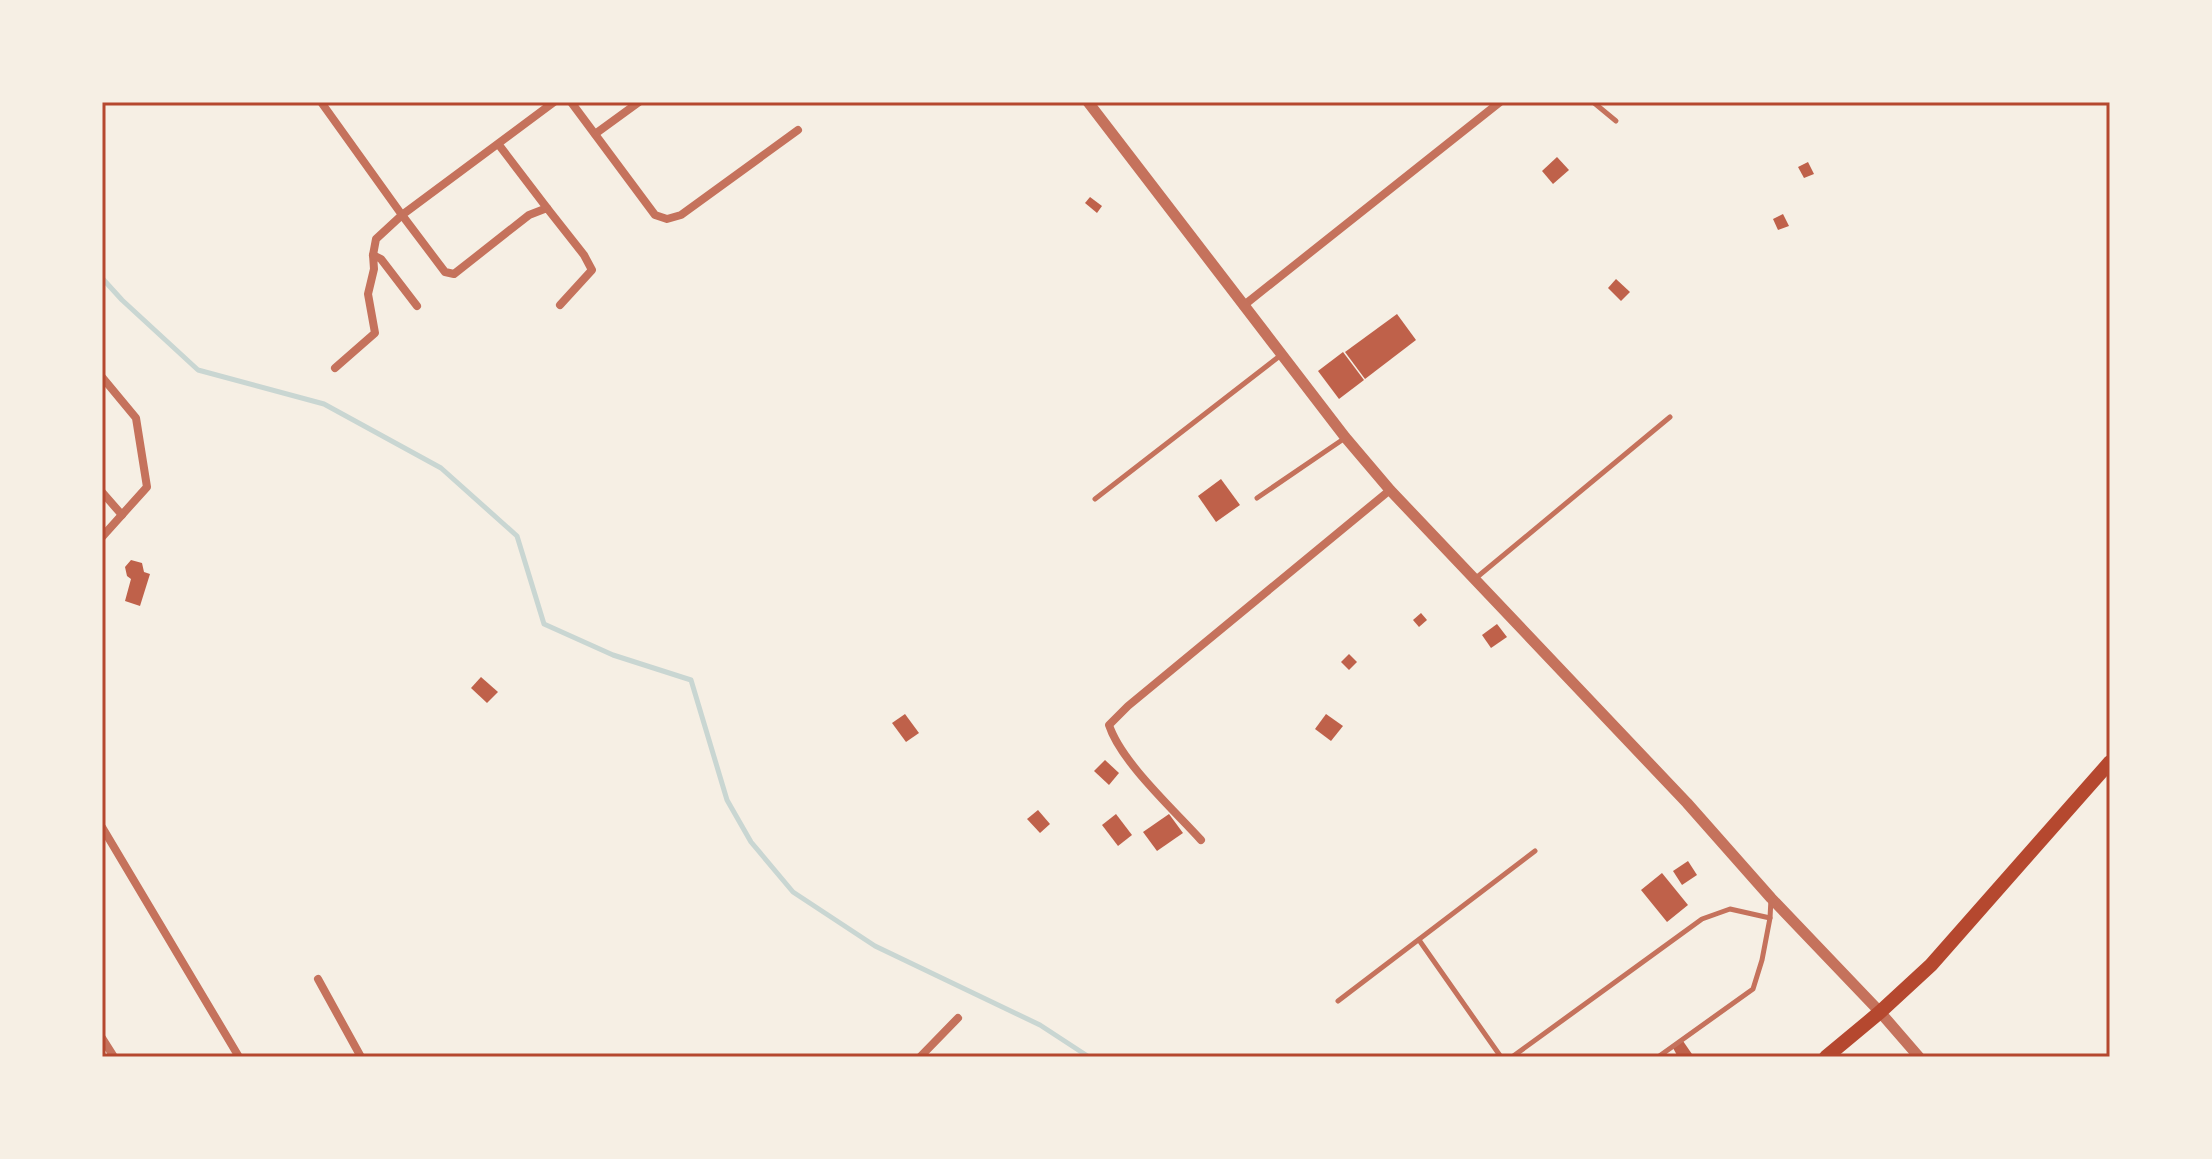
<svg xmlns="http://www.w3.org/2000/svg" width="2212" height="1159" font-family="Overpass,sans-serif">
  <rect width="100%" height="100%" fill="#f6efe4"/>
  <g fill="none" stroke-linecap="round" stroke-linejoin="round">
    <!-- stream -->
    <path stroke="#c9d6d2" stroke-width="5" d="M 102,278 L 122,300 L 198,370 L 324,404 L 441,468 L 517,536 L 544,624 L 613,655 L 691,680 L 727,800 L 751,842 L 793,892 L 875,946 L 1040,1025 L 1089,1057"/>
  </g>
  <!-- building -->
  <g fill="#bf614a">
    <path d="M 1557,157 L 1569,170 L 1553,184 L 1542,171 Z"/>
    <path d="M 1808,162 L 1814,174 L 1804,178 L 1798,167 Z"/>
    <path d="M 1090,197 L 1102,206 L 1097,213 L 1085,203 Z"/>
    <path d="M 1783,214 L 1789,226 L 1778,230 L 1773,219 Z"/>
    <path d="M 1616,279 L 1630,292 L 1621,301 L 1608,288 Z"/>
    <path d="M 1397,314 L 1416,340 L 1365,379 L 1345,352 Z"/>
    <path d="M 1343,352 L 1364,380 L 1339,399 L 1318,371 Z"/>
    <path d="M 1221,479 L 1240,505 L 1216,522 L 1198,496 Z"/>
    <path d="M 131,560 L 142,563 L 144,572 L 150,574 L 140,606 L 125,601 L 131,579 L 127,576 L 125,567 Z"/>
    <path d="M 1421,613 L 1427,620 L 1419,627 L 1413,620 Z"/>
    <path d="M 1497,624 L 1507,637 L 1491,648 L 1482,635 Z"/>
    <path d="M 1349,654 L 1357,662 L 1349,670 L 1341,662 Z"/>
    <path d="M 481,677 L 498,692 L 487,703 L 471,688 Z"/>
    <path d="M 905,714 L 919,733 L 906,742 L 892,723 Z"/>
    <path d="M 1326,714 L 1343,726 L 1331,741 L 1315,729 Z"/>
    <path d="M 1105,760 L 1119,773 L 1109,785 L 1094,771 Z"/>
    <path d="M 1038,810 L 1050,824 L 1040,833 L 1027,819 Z"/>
    <path d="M 1116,814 L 1132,835 L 1118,846 L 1102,825 Z"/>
    <path d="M 1169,814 L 1183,833 L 1157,851 L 1143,832 Z"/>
    <path d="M 1688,861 L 1697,875 L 1682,885 L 1673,871 Z"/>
    <path d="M 1662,873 L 1688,905 L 1667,922 L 1641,890 Z"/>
    <path d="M 1683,1041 L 1694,1057 L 1678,1057 L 1673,1048 Z"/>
  </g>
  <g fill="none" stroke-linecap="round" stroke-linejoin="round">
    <!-- service -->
    <g stroke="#c5725c" stroke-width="5">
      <path d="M 1593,102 L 1616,121"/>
      <path d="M 1257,498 L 1345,438"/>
      <path d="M 1095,499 L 1281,355"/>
      <path d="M 1476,578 L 1670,417"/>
      <path d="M 1419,940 L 1501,1057"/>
      <path d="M 1338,1001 L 1535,851"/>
      <path d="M 1512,1057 L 1702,919 L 1730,909 L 1770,918"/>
      <path d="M 1658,1057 L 1753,989 L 1762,960 L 1770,918 L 1771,899"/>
    </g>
    <!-- minor -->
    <g stroke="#c5725c" stroke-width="8">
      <path d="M 321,102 L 402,215 L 376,239 L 373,255 L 374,269 L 368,294 L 375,333 L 335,368"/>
      <path d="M 554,102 L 402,215 L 445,272 L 454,274 L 529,215 L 547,208 L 584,255 L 592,270 L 560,305"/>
      <path d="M 571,102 L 655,215 L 667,219 L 681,215 L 798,130"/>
      <path d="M 595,134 L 639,102"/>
      <path d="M 499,145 L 547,208"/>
      <path d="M 373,255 L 381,259 L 417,306"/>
      <path d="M 1243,306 L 1500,102"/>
      <path d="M 102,377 L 136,418 L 147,487 L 102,537"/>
      <path d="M 102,492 L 122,515"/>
      <path d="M 102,827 L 239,1057"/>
      <path d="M 1201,840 C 1174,810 1121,762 1109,725 L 1128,706 L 1390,490"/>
      <path d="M 318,979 L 361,1057"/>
      <path d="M 102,1038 L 114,1057"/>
      <path d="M 920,1057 L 958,1018"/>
    </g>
    <!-- tertiary -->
    <path stroke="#c5725c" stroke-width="11" d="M 1088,102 L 1345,437 L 1390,490 L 1687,803 L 1771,898 L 1880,1012 L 1919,1057"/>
    <!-- primary -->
    <path stroke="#b5482f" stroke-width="14" d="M 1826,1057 L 1880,1012 L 1931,965 L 2110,762"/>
  </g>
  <!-- border -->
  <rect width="2212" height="1159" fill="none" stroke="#f6efe4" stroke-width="208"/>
  <rect x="104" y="104" width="2004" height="951" fill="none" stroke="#b5482f" stroke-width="3"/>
</svg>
